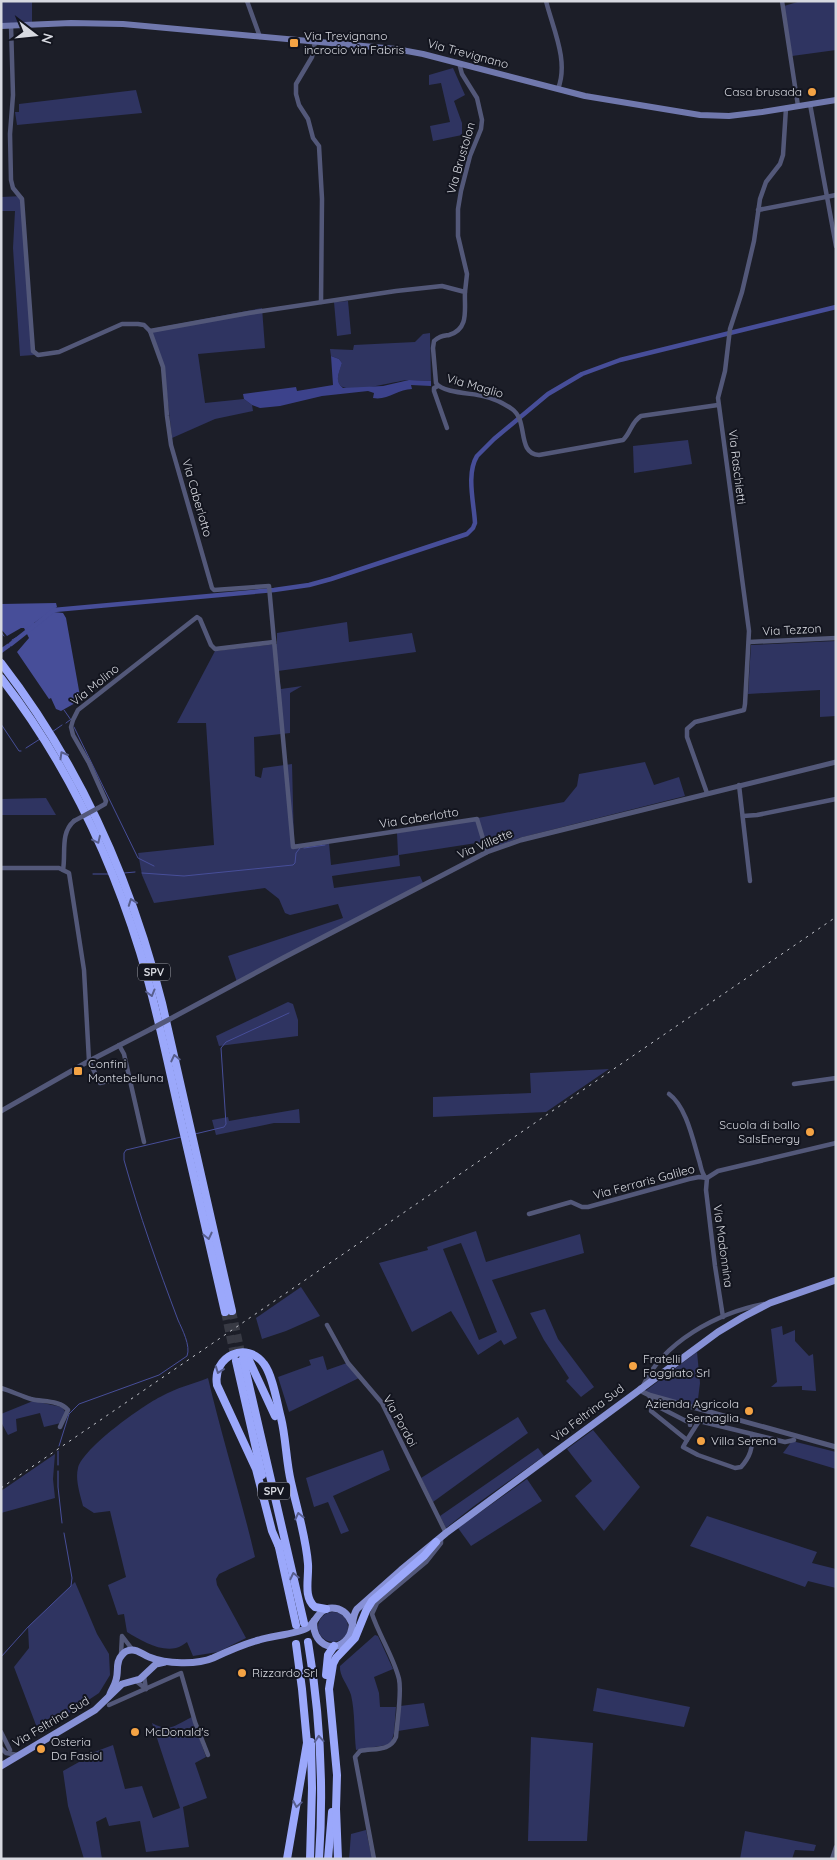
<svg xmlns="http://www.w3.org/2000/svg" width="837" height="1860" font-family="Quicksand,sans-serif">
  <rect width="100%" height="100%" fill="#1c1e28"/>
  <!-- green -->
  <g fill="#2f3461" fill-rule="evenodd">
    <path d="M 1,1 L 32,1 L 32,22 L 1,24 Z"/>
    <path d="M 801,1 L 836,1 L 836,50 L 792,56 L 784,6 Z"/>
    <path d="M 453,68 L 465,95 L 454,101 L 462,123 L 462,135 L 433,141 L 430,126 L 450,122 L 441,83 L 429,85 L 429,75 Z"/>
    <path d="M 136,90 L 142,113 L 17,125 L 15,112 L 19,112 L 19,104 Z"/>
    <path d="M 23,196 L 34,355 L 20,356 L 13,248 L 15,211 L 1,211 L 1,197 Z"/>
    <path d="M 348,301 L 351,334 L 337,336 L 334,302 Z"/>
    <path d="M 262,308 L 265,348 L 198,354 L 205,403 L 244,399 L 252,405 L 253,411 L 215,419 L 172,438 L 164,368 L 151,329 Z"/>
    <path d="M 430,333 L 431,381 C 424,381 416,380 408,380 C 395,381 349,395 340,385 C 335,380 340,369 342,363 L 339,359 L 331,356 L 330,349 L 353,350 L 354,345 L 415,342 L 423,334 Z"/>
    <path d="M 688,440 L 692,464 L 634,473 L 633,446 Z"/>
    <path d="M 347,622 L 349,642 L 412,633 L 416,652 L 278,671 L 281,689 L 302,686 L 290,693 L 290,733 L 254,737 L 255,776 L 261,778 L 263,768 L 292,764 L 294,844 L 329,843 L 331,865 L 398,855 L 397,833 L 564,802 L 577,786 L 579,774 L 645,762 L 654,785 L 679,777 L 685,796 L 519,838 L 485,851 L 483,842 L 399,855 L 400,866 L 332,876 L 334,888 L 420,876 L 423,883 L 237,982 L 228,956 L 343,918 L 338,904 L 290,915 L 285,913 L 279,899 L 265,888 L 154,903 L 142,875 L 138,853 L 214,845 L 206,723 L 177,723 L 215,651 L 277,644 L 277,633 Z"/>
    <path d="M 836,641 L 836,716 L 820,717 L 820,690 L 748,694 L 751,645 Z"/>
    <path d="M 46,798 L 56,815 L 1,815 L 1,799 Z"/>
    <path d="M 288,1002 L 293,1004 L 298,1020 L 298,1036 L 219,1046 L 216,1036 Z"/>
    <path d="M 609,1069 L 546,1112 L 433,1117 L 433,1097 L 531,1093 L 530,1073 Z"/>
    <path d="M 299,1109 L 300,1123 L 274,1123 L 216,1135 L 212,1120 L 228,1117 L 229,1121 Z"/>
    <path d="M 476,1231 L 486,1262 L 580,1234 L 584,1253 L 492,1280 L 517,1338 L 504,1345 L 501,1340 L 478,1355 L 451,1311 L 412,1332 L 379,1263 L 428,1250 L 427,1247 ZM 461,1243 L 497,1332 L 479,1340 L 443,1249 Z"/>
    <path d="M 301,1287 L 320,1316 L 286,1331 L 262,1339 L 256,1318 Z"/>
    <path d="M 545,1309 L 558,1339 L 594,1387 L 581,1397 L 566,1381 L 569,1378 L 544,1340 L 530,1313 Z"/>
    <path d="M 782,1326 L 783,1335 L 795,1330 L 795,1341 L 809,1356 L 813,1354 L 816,1391 L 802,1390 L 802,1386 L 771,1387 L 777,1382 L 771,1329 Z"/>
    <path d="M 697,1352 L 700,1383 L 697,1407 L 644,1392 Z"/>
    <path d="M 323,1356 L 327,1370 L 347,1363 L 359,1378 L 289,1412 L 278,1377 L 311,1365 L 309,1360 Z"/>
    <path d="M 208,1378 C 222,1438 241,1497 255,1557 L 219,1574 L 216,1579 L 217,1585 L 246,1638 L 218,1652 L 193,1656 L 187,1642 C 184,1644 180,1647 176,1648 C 160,1652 140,1640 127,1632 L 124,1614 L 118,1615 L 108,1585 L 126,1577 L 110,1511 L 94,1513 L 83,1506 C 80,1494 75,1480 78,1468 C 83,1448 143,1405 162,1396 C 176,1388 193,1384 208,1378 Z"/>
    <path d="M 33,1401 L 62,1407 L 66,1413 L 61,1423 L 44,1427 L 40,1413 L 16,1419 L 17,1431 L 8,1435 L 1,1422 L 1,1414 Z"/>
    <path d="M 518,1417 L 528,1433 L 433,1502 L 421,1478 Z"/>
    <path d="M 593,1430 L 640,1487 L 604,1531 L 575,1496 L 592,1481 L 567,1449 Z"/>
    <path d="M 792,1441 L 836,1452 L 836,1469 L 783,1453 Z"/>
    <path d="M 538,1448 L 544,1456 L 474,1506 L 446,1528 L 440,1516 Z"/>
    <path d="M 383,1450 L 390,1470 L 333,1496 L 349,1531 L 341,1534 L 328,1502 L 314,1507 L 306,1478 Z"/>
    <path d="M 55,1454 L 53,1479 L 55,1498 L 1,1513 L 1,1491 Z"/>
    <path d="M 527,1479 L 542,1501 L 471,1546 L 458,1528 Z"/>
    <path d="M 707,1516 L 817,1552 L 812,1563 L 836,1569 L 836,1588 L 808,1581 L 805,1587 L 690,1546 Z"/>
    <path d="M 75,1582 L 97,1634 L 109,1654 L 110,1675 L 99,1693 L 39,1733 L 14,1667 L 29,1648 L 28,1627 Z"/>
    <circle cx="333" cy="1627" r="15"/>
    <path d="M 375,1635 L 378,1636 L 393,1669 L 374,1677 L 379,1693 L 380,1707 L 396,1707 L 394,1733 L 391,1743 L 387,1745 L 356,1750 C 354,1732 355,1712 351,1695 C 348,1685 339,1676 340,1666 Z"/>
    <path d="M 597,1688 L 690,1707 L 684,1727 L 593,1711 Z"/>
    <path d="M 424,1703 L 429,1726 L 398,1731 L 400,1706 Z"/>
    <path d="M 192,1717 L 206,1757 L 195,1763 L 207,1798 L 183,1807 L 189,1847 L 146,1852 L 140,1821 L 109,1826 L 106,1817 L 96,1822 L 102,1859 L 84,1859 L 68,1806 L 63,1771 L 79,1762 L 81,1757 L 113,1745 L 125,1789 L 142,1786 L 153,1818 L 180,1808 L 152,1723 C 170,1733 175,1725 192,1717 Z"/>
    <path d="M 531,1737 L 593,1743 L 587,1841 L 528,1841 Z"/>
    <path d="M 366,1830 L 372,1859 L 349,1859 L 351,1834 Z"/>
    <path d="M 745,1831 L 816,1845 L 814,1851 L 795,1850 L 792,1859 L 740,1859 Z"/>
  </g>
  <!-- forest -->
  <path fill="#3c428b" d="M 331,356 L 339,359 L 342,363 C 339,373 334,381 343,388 L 383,386 L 409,380 L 431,381 L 431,386 L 411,385 L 412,389 C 398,389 387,401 373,398 L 374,393 L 368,391 L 322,396 L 280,406 L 260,408 L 252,405 L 244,399 L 243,394 L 296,387 L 297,391 L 333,385 Z"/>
  <!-- water -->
  <path fill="#474e99" d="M 56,603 L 57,607 L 34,623 L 36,626 L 54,612 L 63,613 L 66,618 L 80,696 L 77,702 L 61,711 L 56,709 L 51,698 L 49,699 L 17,652 L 29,638 L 24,628 L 21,628 L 7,636 L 1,629 L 1,604 Z"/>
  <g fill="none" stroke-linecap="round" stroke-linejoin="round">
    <!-- stream -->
    <g stroke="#474e99" stroke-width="1">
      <path d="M 1,632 L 4,636"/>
      <path d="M 12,640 L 23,634"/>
      <path d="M 64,710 L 71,720"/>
      <path d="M 66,723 L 70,720"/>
      <path d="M 1,724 L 19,751 L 21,751"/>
      <path d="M 74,727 L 138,858 L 154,866"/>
      <path d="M 52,732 L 62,725"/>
      <path d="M 26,748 L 40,739"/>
      <path d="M 304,848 L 325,845"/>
      <path d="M 124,873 L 135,872"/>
      <path d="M 142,873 L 184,876 L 293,865 L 295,863 L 296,853 L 300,848"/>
      <path d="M 93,874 L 108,874"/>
      <path d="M 195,1134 L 224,1127 L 226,1124 L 221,1048 L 226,1042 L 289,1013"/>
      <path d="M 59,1446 L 69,1414 L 79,1404 L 159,1375 L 187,1356 C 191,1346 182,1329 178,1320 C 158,1267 139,1214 124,1160 L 124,1153 L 126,1150 L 181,1137"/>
      <path d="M 58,1465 L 58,1451"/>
      <path d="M 58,1471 L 58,1487 L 62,1523"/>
      <path d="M 1,1657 L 28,1627 L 71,1586 L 72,1578 L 64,1533"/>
    </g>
    <!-- canal -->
    <g stroke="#474e99" stroke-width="4.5">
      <path d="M 11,644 L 54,610 L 274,590 L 309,585 L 331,579 L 467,534 L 473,528 L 475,523 C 474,503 466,474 477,456 L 494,439 L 548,394 L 582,374 L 620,360 L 836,307"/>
      <path d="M 1,651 L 8,646"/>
    </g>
    <!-- motorway-tunnel -->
    <g stroke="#383a44" stroke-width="8" stroke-dasharray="8 4" stroke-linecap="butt">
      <path d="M 232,1311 L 242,1357"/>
      <path d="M 225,1312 L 235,1359"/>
    </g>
    <!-- minor -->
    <g stroke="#535879" stroke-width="4.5">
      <path d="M 247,1 L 260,37"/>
      <path d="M 546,1 C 553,29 569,61 558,89"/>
      <path d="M 782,1 L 798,106"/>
      <path d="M 11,25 L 13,95 L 10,134 L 11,180 L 13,188 L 22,199 L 33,351 L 38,355 L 59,352 L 122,324 L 138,324 L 144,325 L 150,331 L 163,367 L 167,416 L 171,445 L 212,588 L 214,590 L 269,586 L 293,847 L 477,819 L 487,852"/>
      <path d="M 315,42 L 312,57 L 296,84 L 296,94 L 299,105 L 308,119 L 313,138 L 319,146 L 322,199 L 321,302"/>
      <path d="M 459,63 L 462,74 L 477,98 L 482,120 L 481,129 L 470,156 L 461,191 L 458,209 L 458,236 L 467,274 L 465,292"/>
      <path d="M 810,104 L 836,246"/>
      <path d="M 758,210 L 836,195"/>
      <path d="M 150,331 L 249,313 L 396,291 L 442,286 L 465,292 C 464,308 470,329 449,335 C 443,336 439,336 434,341 L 433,348 L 436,383 C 443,393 471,393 483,396 C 493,398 503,403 512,409 C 529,421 516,453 539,455 L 623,440 C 631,433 631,422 641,416 L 718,405"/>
      <path d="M 438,386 L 434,388 L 434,391 L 447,428"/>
      <path d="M 749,642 L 836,638"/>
      <path d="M 739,785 L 750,881"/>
      <path d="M 707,793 L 687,737 L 687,729 L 695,722 L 744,710 L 745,704 L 749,631 L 718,398 L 725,371 L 730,329 L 742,292 L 754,241 L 760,199 L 766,182 L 780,164 L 783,155 L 786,108"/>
      <path d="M 98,808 L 105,804 L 106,801 L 89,763 L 73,735 L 71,727 L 73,720 L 78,710 L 197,617 L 200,619 L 211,645 L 215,649 L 274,642"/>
      <path d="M 743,816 L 757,815 L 836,799"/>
      <path d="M 1,868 L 59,868 L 69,873 L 84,970 L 89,1061 L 100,1083 L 129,1076 L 144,1142"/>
      <path d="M 63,870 C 66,853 60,833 74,821"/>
      <path d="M 119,1045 L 124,1054 L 129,1076"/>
      <path d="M 794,1084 L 836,1078"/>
      <path d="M 669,1094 C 686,1106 693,1140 699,1160 C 701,1166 701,1173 706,1178"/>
      <path d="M 707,1178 L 706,1190 L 715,1266 L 723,1317"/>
      <path d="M 529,1214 L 571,1202 L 582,1207 L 588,1207 L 689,1179 L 699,1177 L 707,1178 L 718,1171 L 836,1143"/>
      <path d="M 327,1325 L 348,1363 L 382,1403 L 446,1533"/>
      <path d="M 643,1386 C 663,1342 717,1313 764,1304"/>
      <path d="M 1,1388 C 11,1391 21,1396 31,1399 C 42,1402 60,1400 68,1410 L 60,1427"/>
      <path d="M 649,1395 L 653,1404 L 651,1411 L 687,1440 L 699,1421 L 785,1442 L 794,1440"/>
      <path d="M 653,1404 L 686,1421 L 690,1421 L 690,1425"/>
      <path d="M 687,1440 L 683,1447 L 698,1455 L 735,1468 L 741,1467 C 750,1457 753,1448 752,1434"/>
      <path d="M 121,1654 L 122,1636 L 132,1649"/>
      <path d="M 136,1681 L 146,1689 L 144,1676"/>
      <path d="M 109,1705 L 181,1673 L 195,1722 L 208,1755"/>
      <path d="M 1,1732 L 10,1750"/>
      <path d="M 1,1748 L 6,1753 L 18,1755"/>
      <path d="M 374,1859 L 355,1757 L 360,1751 C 374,1748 390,1752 396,1737 C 397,1722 402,1693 399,1679 C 394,1658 379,1635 372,1614 L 377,1603 L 426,1562 L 441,1543 L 441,1537"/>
      <path d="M 832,1859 L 836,1847"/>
    </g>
    <!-- tertiary -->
    <g stroke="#535879" stroke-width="5">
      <path d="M 170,1019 L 283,958 L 487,852 L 521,840 L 836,762"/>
      <path d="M 1,1111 L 89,1061 L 151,1029"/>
      <path d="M 640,1388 L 643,1392 L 649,1395 L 836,1447"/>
    </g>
    <!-- secondary -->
    <path stroke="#7078ad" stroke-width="6" d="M 1,26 L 71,23 L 123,24 L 396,49 L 423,54 L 585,96 L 700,115 L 729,116 L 762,112 L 836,100"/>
    <!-- primary -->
    <g stroke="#8791d6" stroke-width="7">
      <path d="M 314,1621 C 311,1642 333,1656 347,1639 C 355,1631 350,1619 357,1609 L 401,1570 L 446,1533 L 718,1332 L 743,1317 L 770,1303 L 836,1280"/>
      <path d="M 110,1694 C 112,1689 115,1685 116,1680 C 119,1671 115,1662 122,1655 C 124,1652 128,1650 132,1650 C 139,1650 143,1655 149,1657 C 166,1664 197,1665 213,1658 C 228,1651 243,1644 259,1640 C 271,1636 297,1634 307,1628 C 317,1622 318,1608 332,1608 C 342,1608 348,1614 352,1623"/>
      <path d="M 1,1766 L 95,1710 L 122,1684 L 140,1679 L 156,1664 L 165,1662"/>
    </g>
    <!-- motorway -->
    <g stroke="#9ba8fb" stroke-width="8">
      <path d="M 1,663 C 79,764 131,880 162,1003 L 232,1311"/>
      <path d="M 1,678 C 64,759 110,855 140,952 C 157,1008 168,1065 181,1121 C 196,1185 210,1248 225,1312"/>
      <path d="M 248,1358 L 275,1416"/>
      <path d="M 243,1359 L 304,1623"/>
      <path d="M 236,1361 L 262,1475"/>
      <path d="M 278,1543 L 296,1625"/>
      <path d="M 279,1547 L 272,1531 L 256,1469 L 217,1385 C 212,1356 247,1340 264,1364 C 273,1376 277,1403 281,1418 C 286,1438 286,1461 291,1482 C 297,1509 306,1537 308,1564 C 309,1578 303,1598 315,1607 L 326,1609"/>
      <path d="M 308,1642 C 320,1713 324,1786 319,1859"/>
      <path d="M 326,1675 L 328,1655 L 334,1646"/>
      <path d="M 287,1859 L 307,1743 L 302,1689 L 296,1644"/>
      <path d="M 310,1859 L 312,1788 L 311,1742"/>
      <path d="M 328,1859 L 332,1812"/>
      <path d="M 338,1859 L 336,1809 L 337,1775 L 329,1689 L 333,1664 L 336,1658 L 355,1638 L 366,1611 L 372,1601 L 424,1556 L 436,1542"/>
    </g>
    <!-- rail -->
    <path stroke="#c3c5cc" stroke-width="1" stroke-dasharray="2.5 5" stroke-linecap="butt" d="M 1,1488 L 836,917"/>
    <!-- minor-bridge -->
    <path stroke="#535879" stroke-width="4.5" d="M 74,821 L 98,808"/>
    <!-- tertiary-bridge -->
    <path stroke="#535879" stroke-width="5" d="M 151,1029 L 170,1019"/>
  </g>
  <!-- one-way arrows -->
  <defs><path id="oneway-chevron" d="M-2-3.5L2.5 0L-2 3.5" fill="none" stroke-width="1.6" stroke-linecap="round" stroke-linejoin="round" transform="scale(1.25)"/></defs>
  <g stroke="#575e8d">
    <use href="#oneway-chevron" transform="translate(63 755) rotate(-120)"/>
    <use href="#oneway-chevron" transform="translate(97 840) rotate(65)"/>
    <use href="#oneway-chevron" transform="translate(132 902) rotate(-110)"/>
    <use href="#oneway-chevron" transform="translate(151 993) rotate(75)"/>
    <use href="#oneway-chevron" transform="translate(175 1058) rotate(-103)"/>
    <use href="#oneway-chevron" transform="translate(208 1236) rotate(77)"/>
    <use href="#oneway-chevron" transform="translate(219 1370) rotate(110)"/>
    <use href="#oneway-chevron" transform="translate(299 1516) rotate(-103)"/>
    <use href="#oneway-chevron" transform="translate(294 1576) rotate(-103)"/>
    <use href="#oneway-chevron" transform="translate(319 1739) rotate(-94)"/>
    <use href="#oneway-chevron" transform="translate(297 1804) rotate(100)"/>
  </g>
  <!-- markers -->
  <g fill="#f4a344" stroke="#13151f" stroke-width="2">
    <rect x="289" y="38" width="10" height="10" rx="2.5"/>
    <circle cx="812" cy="92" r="5"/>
    <rect x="73" y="1066" width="10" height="10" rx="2.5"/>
    <circle cx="810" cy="1132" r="5"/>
    <circle cx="633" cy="1366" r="5"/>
    <circle cx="749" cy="1411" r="5"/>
    <circle cx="701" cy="1441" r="5"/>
    <circle cx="242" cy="1673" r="5"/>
    <circle cx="135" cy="1732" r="5"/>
    <circle cx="41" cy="1749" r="5"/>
  </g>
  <g text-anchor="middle" stroke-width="4" stroke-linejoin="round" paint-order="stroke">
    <!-- shield labels -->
    <g fill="#13151f" stroke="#9c9ea6" stroke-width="1">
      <rect x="138" y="963.5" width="32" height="17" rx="4"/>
      <rect x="258" y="1482.5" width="32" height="17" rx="4"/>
    </g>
    <g font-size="11" font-weight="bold" fill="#d7d9e0">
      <text x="154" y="976">SPV</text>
      <text x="274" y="1495">SPV</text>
    </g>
    <!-- poi labels -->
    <g font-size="12" fill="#d7d9e0" stroke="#13151f" text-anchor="start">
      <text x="304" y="40">Via Trevignano<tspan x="304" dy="14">incrocio via Fabris</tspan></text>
      <text x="802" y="96" text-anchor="end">Casa brusada</text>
      <text x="88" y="1068">Confini<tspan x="88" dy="14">Montebelluna</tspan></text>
      <text x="800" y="1129" text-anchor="end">Scuola di ballo<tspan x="800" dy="14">SalsEnergy</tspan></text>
      <text x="643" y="1363">Fratelli<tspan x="643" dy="14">Foggiato Srl</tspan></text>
      <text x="739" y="1408" text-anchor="end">Azienda Agricola<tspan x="739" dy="14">Sernaglia</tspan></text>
      <text x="711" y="1445">Villa Serena</text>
      <text x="252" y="1677">Rizzardo Srl</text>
      <text x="145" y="1736">McDonald's</text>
      <text x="51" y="1746">Osteria<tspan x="51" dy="14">Da Fasiol</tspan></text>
    </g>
    <!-- street labels -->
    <g font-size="12" fill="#d7d9e0" stroke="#13151f">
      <text transform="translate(468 54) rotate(15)" y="4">Via Trevignano</text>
      <text transform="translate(461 158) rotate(-74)" y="4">Via Brustolon</text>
      <text transform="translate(475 386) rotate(16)" y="4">Via Maglio</text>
      <text transform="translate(737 467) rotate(83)" y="4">Via Raschietti</text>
      <text transform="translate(197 498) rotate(74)" y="4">Via Caberlotto</text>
      <text transform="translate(792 630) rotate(-3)" y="4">Via Tezzon</text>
      <text transform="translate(95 685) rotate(-39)" y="4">Via Molino</text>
      <text transform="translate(419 818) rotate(-9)" y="4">Via Caberlotto</text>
      <text transform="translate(485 844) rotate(-23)" y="4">Via Villette</text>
      <text transform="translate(644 1182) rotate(-15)" y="4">Via Ferraris Galileo</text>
      <text transform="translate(723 1246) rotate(82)" y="4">Via Madonnina</text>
      <text transform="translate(588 1413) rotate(-37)" y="4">Via Feltrina Sud</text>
      <text transform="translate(400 1421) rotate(61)" y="4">Via Pordoi</text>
      <text transform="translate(51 1722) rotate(-31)" y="4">Via Feltrina Sud</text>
    </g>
  </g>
  <!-- border -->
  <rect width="837" height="1860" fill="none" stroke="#d7d9e0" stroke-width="5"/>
  <!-- north arrow -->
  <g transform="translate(35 35) rotate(106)" stroke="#13151f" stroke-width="4" paint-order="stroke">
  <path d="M0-4L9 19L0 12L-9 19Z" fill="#d7d9e0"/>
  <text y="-8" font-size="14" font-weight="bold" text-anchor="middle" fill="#d7d9e0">N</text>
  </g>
</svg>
